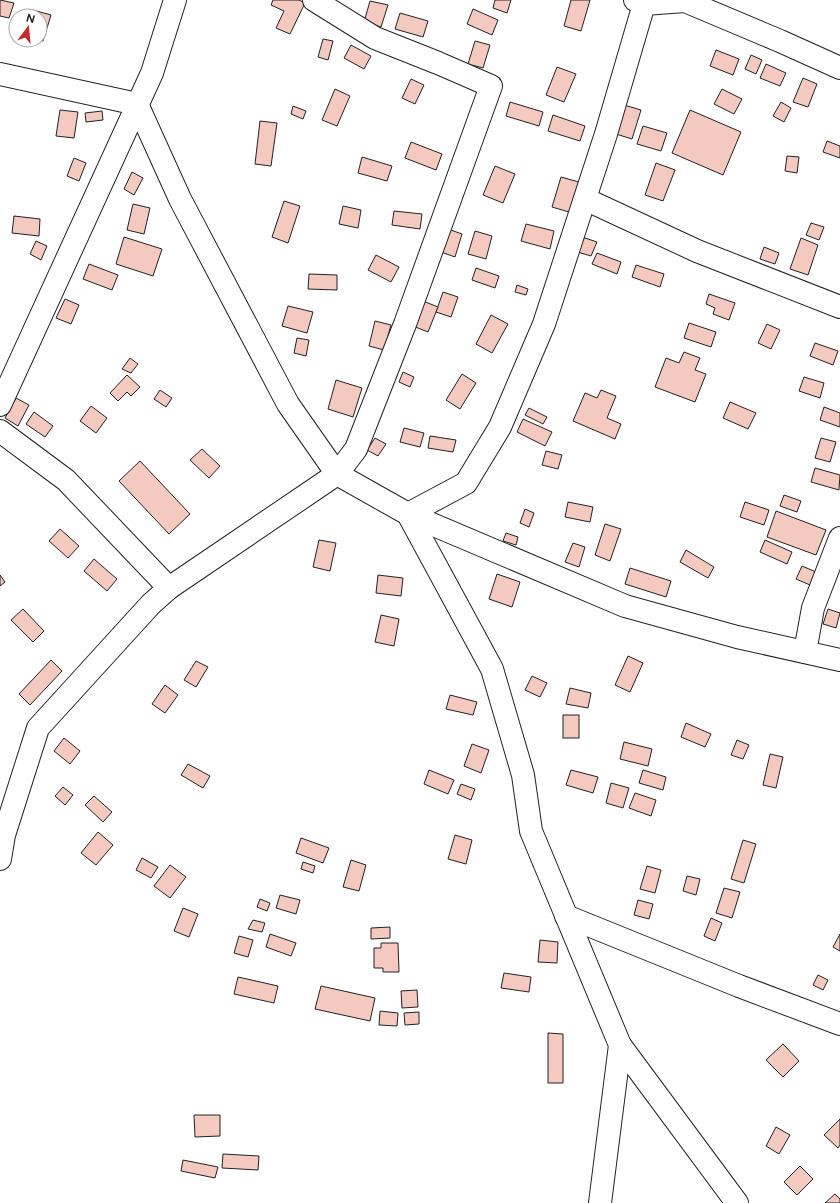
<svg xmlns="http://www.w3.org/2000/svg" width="840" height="1203" font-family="Figtree,sans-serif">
  <rect width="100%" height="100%" fill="#fff"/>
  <!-- building -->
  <g fill="#f3c9c0" stroke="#222">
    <path d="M 0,0 L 14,3 L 9,18 L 0,16 Z"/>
    <path d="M 273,0 L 299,0 L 305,3 L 290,34 L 276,28 L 284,11 L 271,5 Z"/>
    <path d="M 495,0 L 511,0 L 507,13 L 493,8 Z"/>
    <path d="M 571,0 L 590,0 L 581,31 L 564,26 Z"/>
    <path d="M 370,1 L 388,5 L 381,27 L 364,22 Z"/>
    <path d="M 473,9 L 498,20 L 492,35 L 467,24 Z"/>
    <path d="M 33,10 L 51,15 L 43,41 L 40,40 L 40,16 L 31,16 Z"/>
    <path d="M 400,13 L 428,21 L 423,37 L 395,29 Z"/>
    <path d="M 323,39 L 333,41 L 328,60 L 318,57 Z"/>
    <path d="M 475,41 L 490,45 L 483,68 L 468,64 Z"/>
    <path d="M 351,45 L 371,56 L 364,69 L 344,58 Z"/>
    <path d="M 716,50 L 739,59 L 733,75 L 710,66 Z"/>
    <path d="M 751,55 L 762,60 L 756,74 L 745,69 Z"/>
    <path d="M 766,64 L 786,73 L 780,86 L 760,78 Z"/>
    <path d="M 557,67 L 576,74 L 564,102 L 546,95 Z"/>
    <path d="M 803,78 L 817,84 L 808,107 L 793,102 Z"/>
    <path d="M 411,79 L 424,85 L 415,104 L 402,98 Z"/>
    <path d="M 335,89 L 350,96 L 337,126 L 322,120 Z"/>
    <path d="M 722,89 L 742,99 L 734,114 L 714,104 Z"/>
    <path d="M 510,102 L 543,112 L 539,126 L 506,116 Z"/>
    <path d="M 781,102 L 791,108 L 784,122 L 773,116 Z"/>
    <path d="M 624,105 L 641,110 L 632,139 L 616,134 Z"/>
    <path d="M 293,106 L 306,111 L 303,119 L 291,114 Z"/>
    <path d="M 60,110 L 78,112 L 74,138 L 56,136 Z"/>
    <path d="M 690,110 L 741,132 L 723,175 L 672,153 Z"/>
    <path d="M 102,111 L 103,120 L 86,122 L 85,113 Z"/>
    <path d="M 553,115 L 585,126 L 580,141 L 548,131 Z"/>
    <path d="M 260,121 L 277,123 L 271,166 L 255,164 Z"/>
    <path d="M 643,126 L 667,133 L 661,151 L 637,144 Z"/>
    <path d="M 827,141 L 840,146 L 840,158 L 823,152 Z"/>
    <path d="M 411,142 L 442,154 L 436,170 L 405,158 Z"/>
    <path d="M 787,156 L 799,157 L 797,173 L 785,171 Z"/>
    <path d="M 362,157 L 392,166 L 387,181 L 358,173 Z"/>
    <path d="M 74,158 L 86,163 L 79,181 L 67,176 Z"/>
    <path d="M 656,163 L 675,170 L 663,201 L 645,195 Z"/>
    <path d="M 495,166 L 515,174 L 503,203 L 483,195 Z"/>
    <path d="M 132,172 L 143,178 L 134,195 L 124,189 Z"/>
    <path d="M 561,177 L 579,182 L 569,212 L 552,207 Z"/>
    <path d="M 284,201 L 300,206 L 288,243 L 272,237 Z"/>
    <path d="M 133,204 L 150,208 L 144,234 L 127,230 Z"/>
    <path d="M 343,206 L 361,210 L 358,228 L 339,224 Z"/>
    <path d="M 394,211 L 422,214 L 420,229 L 392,225 Z"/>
    <path d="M 14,216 L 40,219 L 39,236 L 12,233 Z"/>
    <path d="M 811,223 L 824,227 L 819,240 L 806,235 Z"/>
    <path d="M 526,224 L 554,231 L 550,249 L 521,241 Z"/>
    <path d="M 448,229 L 462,234 L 455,257 L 441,252 Z"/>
    <path d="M 475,231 L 492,236 L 486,259 L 468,254 Z"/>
    <path d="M 579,236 L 597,242 L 591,256 L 574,251 Z"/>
    <path d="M 124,237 L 162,249 L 153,276 L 116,264 Z"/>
    <path d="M 801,238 L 818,245 L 808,275 L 790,269 Z"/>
    <path d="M 36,241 L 47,246 L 41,260 L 30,254 Z"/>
    <path d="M 764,247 L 779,253 L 775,264 L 760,259 Z"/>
    <path d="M 597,253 L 621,262 L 617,274 L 592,264 Z"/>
    <path d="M 376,255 L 399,267 L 391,282 L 368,270 Z"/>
    <path d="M 89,264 L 118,275 L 112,290 L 83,279 Z"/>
    <path d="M 636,265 L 664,274 L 660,287 L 632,277 Z"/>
    <path d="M 476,268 L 499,276 L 495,288 L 472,280 Z"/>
    <path d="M 309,274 L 337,275 L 337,290 L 308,289 Z"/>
    <path d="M 517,285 L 528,289 L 526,295 L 515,292 Z"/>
    <path d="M 443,292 L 458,297 L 451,317 L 436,312 Z"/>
    <path d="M 709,294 L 735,303 L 729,320 L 713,314 L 715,308 L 706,304 Z"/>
    <path d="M 65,299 L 79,305 L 71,324 L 56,318 Z"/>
    <path d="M 423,301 L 438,307 L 428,332 L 413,326 Z"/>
    <path d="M 288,306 L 313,312 L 307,333 L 282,326 Z"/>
    <path d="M 491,315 L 508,324 L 492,353 L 476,344 Z"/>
    <path d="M 375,321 L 391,325 L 384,350 L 369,346 Z"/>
    <path d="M 689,323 L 716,332 L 711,347 L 684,338 Z"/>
    <path d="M 767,324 L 780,330 L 771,349 L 758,343 Z"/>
    <path d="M 297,338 L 309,340 L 306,356 L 294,353 Z"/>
    <path d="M 815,343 L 838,351 L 833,365 L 810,356 Z"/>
    <path d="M 684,352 L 700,358 L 695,370 L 706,374 L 695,402 L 655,387 L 666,358 L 679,363 Z"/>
    <path d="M 130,358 L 138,364 L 131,373 L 122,369 Z"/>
    <path d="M 403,372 L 414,377 L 410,387 L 399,382 Z"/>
    <path d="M 462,374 L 476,383 L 460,409 L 446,400 Z"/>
    <path d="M 127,375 L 140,387 L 131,396 L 127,392 L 118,401 L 110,393 Z"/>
    <path d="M 804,377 L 824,383 L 820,398 L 799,391 Z"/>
    <path d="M 336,380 L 362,388 L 353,417 L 328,409 Z"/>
    <path d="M 160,390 L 172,398 L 166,407 L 154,399 Z"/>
    <path d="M 601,390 L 616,396 L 607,418 L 621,424 L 615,439 L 573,421 L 585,393 L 597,398 Z"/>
    <path d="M 16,398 L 29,405 L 18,426 L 5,418 Z"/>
    <path d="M 730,402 L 756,413 L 748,429 L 723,418 Z"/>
    <path d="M 91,406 L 107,418 L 96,433 L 80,421 Z"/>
    <path d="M 824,407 L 840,413 L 840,427 L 820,420 Z"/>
    <path d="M 529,408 L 547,417 L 543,424 L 525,415 Z"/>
    <path d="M 34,412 L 53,426 L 45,437 L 26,424 Z"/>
    <path d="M 523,419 L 552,432 L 545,446 L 517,432 Z"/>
    <path d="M 404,428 L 424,433 L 420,447 L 400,442 Z"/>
    <path d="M 430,436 L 456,440 L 453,452 L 428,448 Z"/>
    <path d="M 375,438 L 386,444 L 378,456 L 367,450 Z"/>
    <path d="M 821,438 L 836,442 L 830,462 L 815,458 Z"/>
    <path d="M 202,449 L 220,466 L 209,478 L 190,460 Z"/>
    <path d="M 546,451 L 562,455 L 558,469 L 542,465 Z"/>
    <path d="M 140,461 L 190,514 L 169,534 L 119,481 Z"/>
    <path d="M 815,468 L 840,475 L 839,490 L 811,482 Z"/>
    <path d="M 784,495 L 801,501 L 797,512 L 780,506 Z"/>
    <path d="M 568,502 L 593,507 L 590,522 L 565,517 Z"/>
    <path d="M 745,502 L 769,510 L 764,525 L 740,517 Z"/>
    <path d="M 525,509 L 534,513 L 529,527 L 520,523 Z"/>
    <path d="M 776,511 L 826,530 L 816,555 L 767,537 Z"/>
    <path d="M 605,524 L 621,529 L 610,561 L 595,555 Z"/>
    <path d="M 60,529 L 79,546 L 68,558 L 49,541 Z"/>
    <path d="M 506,533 L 518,537 L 516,545 L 503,541 Z"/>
    <path d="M 319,540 L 336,543 L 330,571 L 313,567 Z"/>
    <path d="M 765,540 L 792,552 L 787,564 L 760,552 Z"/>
    <path d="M 573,543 L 585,547 L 579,567 L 565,562 Z"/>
    <path d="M 686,550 L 714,567 L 708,578 L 680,562 Z"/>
    <path d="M 94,559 L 117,579 L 107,591 L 84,571 Z"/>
    <path d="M 802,566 L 816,572 L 810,585 L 796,579 Z"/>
    <path d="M 630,568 L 671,581 L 666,597 L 625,584 Z"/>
    <path d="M 497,574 L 520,582 L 512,607 L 489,599 Z"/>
    <path d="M 0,575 L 5,582 L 0,586 Z"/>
    <path d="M 378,575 L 403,578 L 401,596 L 376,593 Z"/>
    <path d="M 23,609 L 44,631 L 33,642 L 11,620 Z"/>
    <path d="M 828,609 L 840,613 L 836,628 L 823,624 Z"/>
    <path d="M 381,615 L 399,619 L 394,646 L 375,642 Z"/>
    <path d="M 628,656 L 643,663 L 630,692 L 615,685 Z"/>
    <path d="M 51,660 L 62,671 L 30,705 L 19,694 Z"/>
    <path d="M 196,661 L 208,667 L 196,687 L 184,680 Z"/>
    <path d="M 532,676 L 547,683 L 540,697 L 525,690 Z"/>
    <path d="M 165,685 L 178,695 L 165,713 L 152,704 Z"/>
    <path d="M 570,688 L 591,693 L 588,708 L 566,704 Z"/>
    <path d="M 450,695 L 477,702 L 473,715 L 446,709 Z"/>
    <rect x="563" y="715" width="16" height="23"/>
    <path d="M 686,723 L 711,734 L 705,747 L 681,737 Z"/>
    <path d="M 64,738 L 80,751 L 70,764 L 54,751 Z"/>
    <path d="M 737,740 L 749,745 L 743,759 L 731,755 Z"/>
    <path d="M 624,742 L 652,749 L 648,766 L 620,759 Z"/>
    <path d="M 472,744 L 489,750 L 481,773 L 464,766 Z"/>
    <path d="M 770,754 L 783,757 L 776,788 L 763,785 Z"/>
    <path d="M 188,764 L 210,776 L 203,788 L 181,775 Z"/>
    <path d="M 429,770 L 454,780 L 448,794 L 424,784 Z"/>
    <path d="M 571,770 L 598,777 L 593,793 L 566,785 Z"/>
    <path d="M 643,770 L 666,777 L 663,790 L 639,783 Z"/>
    <path d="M 611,783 L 629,788 L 623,808 L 606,803 Z"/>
    <path d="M 461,784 L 475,789 L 471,800 L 457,794 Z"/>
    <path d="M 63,787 L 73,795 L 65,805 L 55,796 Z"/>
    <path d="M 635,793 L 656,800 L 651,816 L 629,808 Z"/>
    <path d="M 94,796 L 112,812 L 103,822 L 85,805 Z"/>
    <path d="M 98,832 L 113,845 L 96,865 L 81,853 Z"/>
    <path d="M 455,835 L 472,840 L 466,864 L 448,859 Z"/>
    <path d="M 301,838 L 329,848 L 323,863 L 296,853 Z"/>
    <path d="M 743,840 L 756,844 L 744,883 L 731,879 Z"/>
    <path d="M 142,858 L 158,867 L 151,878 L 136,870 Z"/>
    <path d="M 351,860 L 366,865 L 359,891 L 343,887 Z"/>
    <path d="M 303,862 L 315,866 L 313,873 L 301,869 Z"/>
    <path d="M 170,865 L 186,877 L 170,898 L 154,886 Z"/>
    <path d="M 647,866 L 661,870 L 655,893 L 640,889 Z"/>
    <path d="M 687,876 L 700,879 L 696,895 L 683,891 Z"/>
    <path d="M 724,888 L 740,892 L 732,918 L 716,913 Z"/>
    <path d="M 280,895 L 300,900 L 296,914 L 276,908 Z"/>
    <path d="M 260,899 L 270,903 L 267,911 L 257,907 Z"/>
    <path d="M 638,900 L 653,904 L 649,919 L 634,915 Z"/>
    <path d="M 183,908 L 198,914 L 189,937 L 174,931 Z"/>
    <path d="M 711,918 L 722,923 L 715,941 L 704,936 Z"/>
    <path d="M 253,920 L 265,923 L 262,932 L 248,929 Z"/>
    <path d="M 390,927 L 390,938 L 371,939 L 371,928 Z"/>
    <path d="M 270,934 L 296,943 L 291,956 L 266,947 Z"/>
    <path d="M 840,934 L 840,951 L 833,947 Z"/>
    <path d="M 239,936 L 253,940 L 248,957 L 234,953 Z"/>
    <path d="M 540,940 L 558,942 L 557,963 L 538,962 Z"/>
    <path d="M 381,943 L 398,943 L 399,972 L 383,972 L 383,968 L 374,968 L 374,948 L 381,948 Z"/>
    <path d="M 504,973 L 531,977 L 529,992 L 501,988 Z"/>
    <path d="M 818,975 L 828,980 L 823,990 L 813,985 Z"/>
    <path d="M 238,977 L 278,986 L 274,1003 L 234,994 Z"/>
    <path d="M 321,986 L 375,998 L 370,1021 L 315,1009 Z"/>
    <path d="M 417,990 L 418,1007 L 402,1008 L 401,991 Z"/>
    <path d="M 380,1011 L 398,1013 L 397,1026 L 379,1025 Z"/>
    <path d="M 419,1012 L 419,1024 L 405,1025 L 404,1013 Z"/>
    <path d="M 548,1033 L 563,1034 L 563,1083 L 548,1083 Z"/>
    <path d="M 783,1044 L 799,1061 L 783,1077 L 766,1060 Z"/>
    <path d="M 194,1115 L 220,1115 L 220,1136 L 195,1137 Z"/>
    <path d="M 840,1119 L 840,1145 L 838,1148 L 824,1135 Z"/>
    <path d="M 776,1127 L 790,1135 L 779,1154 L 766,1146 Z"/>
    <path d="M 223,1154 L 259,1156 L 258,1170 L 222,1168 Z"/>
    <path d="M 183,1160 L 218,1167 L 215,1178 L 181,1171 Z"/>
    <path d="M 800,1166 L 813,1179 L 797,1195 L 784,1182 Z"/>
    <path d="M 835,1194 L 840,1199 L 840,1203 L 825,1203 Z"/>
  </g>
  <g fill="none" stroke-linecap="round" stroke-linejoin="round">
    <!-- street casing -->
    <g stroke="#222" stroke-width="24">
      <g id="street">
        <path d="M 635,0 L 644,4 L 685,1 L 780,41 L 840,68"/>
        <path d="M 0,74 L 137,104 L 180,199 L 288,404 L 337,474 L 408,514 L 492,669 L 523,775 L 531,831 L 620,1045 L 600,1203"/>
        <path d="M 585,199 L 697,251 L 840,307"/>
        <path d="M 0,405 L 152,73 L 175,0"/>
        <path d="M 0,431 L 66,480 L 169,588"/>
        <path d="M 408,514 L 466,483 L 500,427 L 544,324 L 606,134 L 644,4"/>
        <path d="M 408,514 L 625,606 L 737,637 L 840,660"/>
        <path d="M 805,652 L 813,608 L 840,538"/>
        <path d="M 0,859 L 4,835 L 38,728 L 151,604 L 169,588 L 337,474 L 356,449 L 405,324 L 491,86 L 438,63 L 375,38 L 314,0"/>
        <path d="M 566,916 L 739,986 L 840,1024"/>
        <path d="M 620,1045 L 737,1203"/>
      </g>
    </g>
    <!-- street -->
    <use href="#street" stroke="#fff" stroke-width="22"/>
  </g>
  <!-- north arrow -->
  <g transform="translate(28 28) rotate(16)"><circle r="19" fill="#ffffff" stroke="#a7a7a7"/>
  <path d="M0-3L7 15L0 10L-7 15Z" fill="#c62828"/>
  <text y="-6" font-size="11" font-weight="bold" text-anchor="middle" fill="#222222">N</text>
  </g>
</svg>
